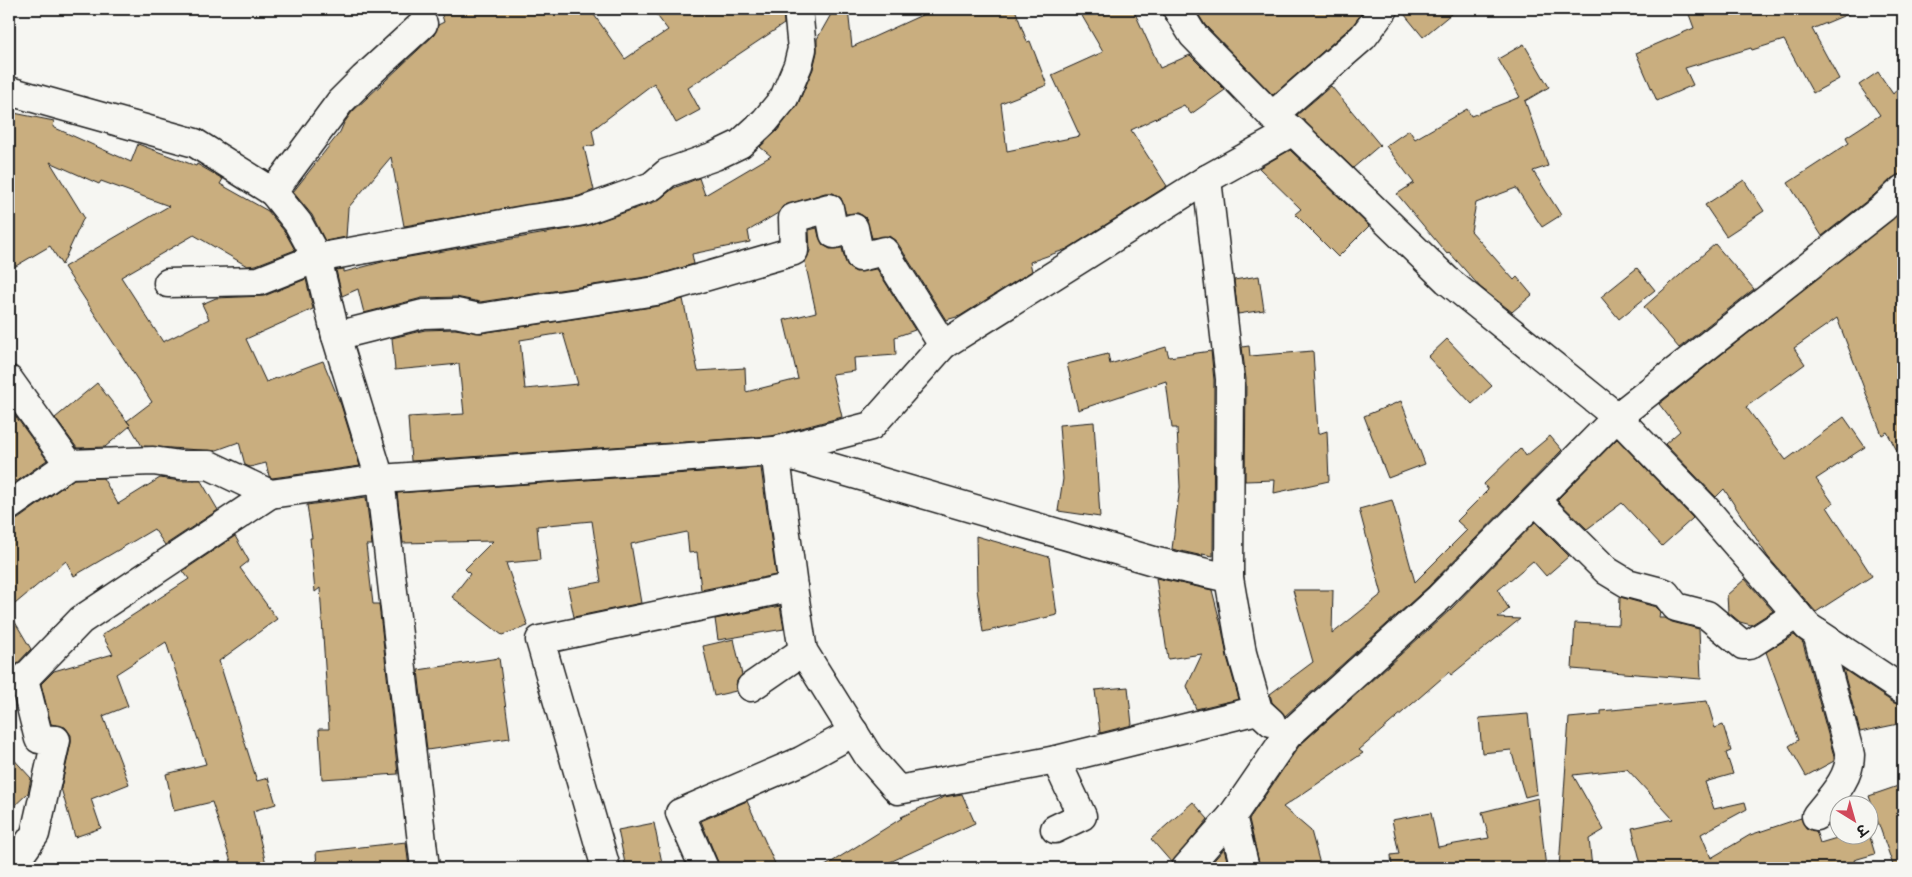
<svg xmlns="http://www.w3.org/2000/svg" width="1912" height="877" font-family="Caveat,'Playpen Sans Deva',sans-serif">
  <rect width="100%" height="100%" fill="#f6f6f2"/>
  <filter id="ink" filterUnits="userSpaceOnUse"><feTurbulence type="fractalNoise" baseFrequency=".02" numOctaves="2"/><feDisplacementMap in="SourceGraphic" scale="10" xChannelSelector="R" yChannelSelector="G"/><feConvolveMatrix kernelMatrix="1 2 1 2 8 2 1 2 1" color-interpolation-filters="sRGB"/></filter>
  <g filter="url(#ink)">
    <!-- building -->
    <g fill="#c9ae7f" stroke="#1c1c1c" fill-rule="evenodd">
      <path d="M 440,9 L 590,9 L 625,59 L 668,30 L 652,9 L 783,9 L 784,24 L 688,88 L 700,110 L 676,123 L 654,83 L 592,130 L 595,145 L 584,147 L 594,190 L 579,196 L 404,226 L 391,157 L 348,208 L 346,237 L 325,241 L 312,215 L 293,192 L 340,132 L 344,123 L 352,112 L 434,35 L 438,25 L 444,22 Z"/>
      <path d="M 834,9 L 848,9 L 852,47 L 935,9 L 1015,9 L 1027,42 L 1030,41 L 1047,85 L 1001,103 L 1007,151 L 1080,136 L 1052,75 L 1103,52 L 1078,9 L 1133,9 L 1160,68 L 1190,55 L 1225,90 L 1191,114 L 1184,105 L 1131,130 L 1167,186 L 1067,249 L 1030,262 L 1032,271 L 960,316 L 946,320 L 897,242 L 889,236 L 872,238 L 866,218 L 858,213 L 846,214 L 841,198 L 833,193 L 825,193 L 783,206 L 778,213 L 748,231 L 750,242 L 692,254 L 694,264 L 653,276 L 480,302 L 456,297 L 422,298 L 364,313 L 358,289 L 342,296 L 336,270 L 344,269 L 344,272 L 386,261 L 586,226 L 657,201 L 674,188 L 699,178 L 705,195 L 771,156 L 760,147 L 777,131 L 798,104 L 813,69 L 817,52 L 817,39 Z"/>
      <path d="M 1195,9 L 1365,9 L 1352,26 L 1273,95 L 1205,25 Z"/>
      <path d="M 1400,9 L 1457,9 L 1423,37 Z"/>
      <path d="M 1687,9 L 1860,9 L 1812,29 L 1839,79 L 1813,93 L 1784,40 L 1752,50 L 1751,48 L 1685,68 L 1693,85 L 1657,101 L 1636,53 L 1694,28 Z"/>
      <path d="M 1524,44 L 1549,87 L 1525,101 L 1548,166 L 1533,171 L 1561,215 L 1542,227 L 1516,188 L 1476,203 L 1471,231 L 1514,280 L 1517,277 L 1532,295 L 1512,312 L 1480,287 L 1449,252 L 1447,254 L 1397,194 L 1414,183 L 1386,146 L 1409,130 L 1415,139 L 1467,109 L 1471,116 L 1520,97 L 1498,59 Z"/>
      <path d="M 1878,72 L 1893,94 L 1903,82 L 1903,174 L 1892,178 L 1873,196 L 1822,236 L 1788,183 L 1849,143 L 1846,137 L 1880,115 L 1859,85 Z"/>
      <path d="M 1331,86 L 1380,145 L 1353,168 L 1297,115 Z"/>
      <path d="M 9,112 L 54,121 L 53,127 L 131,162 L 138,144 L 196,166 L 197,164 L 223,179 L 220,184 L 268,211 L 285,232 L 295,250 L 256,265 L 247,266 L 194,235 L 121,277 L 163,342 L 209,319 L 202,304 L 216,298 L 264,296 L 306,279 L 313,309 L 246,339 L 266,382 L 323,361 L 341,405 L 360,466 L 272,478 L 269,476 L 266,463 L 250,467 L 245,465 L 239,442 L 214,451 L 142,446 L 130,426 L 105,447 L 77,448 L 55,418 L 97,383 L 130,425 L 127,421 L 152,402 L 64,267 L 169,206 L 101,181 L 99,184 L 50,162 L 84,217 L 62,265 L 50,246 L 9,270 Z"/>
      <path d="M 1290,150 L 1369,226 L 1338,257 L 1295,214 L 1301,209 L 1259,168 Z"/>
      <path d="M 1744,180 L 1764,211 L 1726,236 L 1705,205 Z"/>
      <path d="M 1903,210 L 1903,462 L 1887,432 L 1882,435 L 1837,318 L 1794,348 L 1805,364 L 1746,407 L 1786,460 L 1844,417 L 1865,447 L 1816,479 L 1833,503 L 1827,507 L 1872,576 L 1816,612 L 1768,557 L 1724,489 L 1716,497 L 1665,444 L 1680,431 L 1659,404 Z"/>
      <path d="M 817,228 L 819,237 L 823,245 L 830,249 L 842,248 L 845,260 L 849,268 L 856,272 L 877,269 L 915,330 L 895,337 L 896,355 L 854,358 L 855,371 L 832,374 L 842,417 L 772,436 L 411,461 L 408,417 L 464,414 L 459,364 L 395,370 L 392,338 L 425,330 L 455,329 L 481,333 L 658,306 L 683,299 L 698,371 L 745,368 L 746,392 L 798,379 L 784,320 L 816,312 L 805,262 L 810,251 L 809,230 ZM 563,333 L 578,384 L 525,389 L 520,340 Z"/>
      <path d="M 1715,244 L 1754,289 L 1679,348 L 1644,307 Z"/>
      <path d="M 1637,268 L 1655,290 L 1619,319 L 1601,297 Z"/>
      <path d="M 1259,276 L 1264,310 L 1238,314 L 1234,280 Z"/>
      <path d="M 1447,339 L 1492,386 L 1472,404 L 1428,357 Z"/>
      <path d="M 1249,346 L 1250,356 L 1313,351 L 1318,434 L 1327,431 L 1329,481 L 1274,493 L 1275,480 L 1245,481 L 1246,379 L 1242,347 Z"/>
      <path d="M 1166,347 L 1169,357 L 1211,351 L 1214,380 L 1213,556 L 1202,554 L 1203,556 L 1172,549 L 1180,487 L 1177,428 L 1172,428 L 1166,381 L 1078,410 L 1067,364 L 1108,354 L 1110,364 Z"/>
      <path d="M 1401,401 L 1425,464 L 1388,478 L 1364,416 Z"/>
      <path d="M 9,407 L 47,460 L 9,487 Z"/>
      <path d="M 1094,422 L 1100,517 L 1058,511 L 1063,479 L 1059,425 Z"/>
      <path d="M 1550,436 L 1562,450 L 1428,587 L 1285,716 L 1272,702 L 1270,694 L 1313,662 L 1293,590 L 1333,590 L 1332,634 L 1382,594 L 1359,509 L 1392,500 L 1415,582 L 1467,530 L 1457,521 L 1488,490 L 1484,484 L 1521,448 L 1526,456 Z"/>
      <path d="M 1617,439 L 1693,518 L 1662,546 L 1622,503 L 1587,529 L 1557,500 Z"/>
      <path d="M 761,468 L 776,575 L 701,590 L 697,552 L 689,553 L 687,532 L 631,544 L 641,603 L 574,617 L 568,588 L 601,582 L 592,521 L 537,526 L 540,560 L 506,563 L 528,626 L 502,635 L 452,597 L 470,574 L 465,569 L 493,541 L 403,543 L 397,493 Z"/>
      <path d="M 103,478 L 118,504 L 160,478 L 180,481 L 201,481 L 218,510 L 165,545 L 154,529 L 74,576 L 66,561 L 9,609 L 9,521 L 18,519 L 74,479 Z"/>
      <path d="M 366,497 L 372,545 L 366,545 L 373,604 L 379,604 L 398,774 L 322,779 L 319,729 L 329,729 L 320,588 L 315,592 L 310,538 L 312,538 L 307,505 Z"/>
      <path d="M 1535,522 L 1569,556 L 1546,576 L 1533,561 L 1498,590 L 1509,609 L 1498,618 L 1520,619 L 1451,675 L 1449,672 L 1359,750 L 1363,753 L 1283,807 L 1311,831 L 1321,868 L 1260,868 L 1249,819 L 1299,746 L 1450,610 Z"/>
      <path d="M 235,536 L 249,561 L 240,568 L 277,619 L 219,661 L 257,781 L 268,778 L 276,804 L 253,811 L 267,868 L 233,868 L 212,802 L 174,811 L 166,774 L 206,764 L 166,642 L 116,674 L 128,706 L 103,716 L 129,784 L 91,799 L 101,828 L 75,837 L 61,788 L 71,743 L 71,735 L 65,727 L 51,724 L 41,684 L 54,671 L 113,654 L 102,635 L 189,579 L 183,571 Z"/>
      <path d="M 976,536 L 1049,557 L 1057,615 L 983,632 L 977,589 Z"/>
      <path d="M 1156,578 L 1212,590 L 1222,629 L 1227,657 L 1239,699 L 1196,709 L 1187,686 L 1202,654 L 1168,659 Z"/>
      <path d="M 1745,579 L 1773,611 L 1751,625 L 1740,622 L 1728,612 L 1727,595 Z"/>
      <path d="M 1620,597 L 1656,607 L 1660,611 L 1659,618 L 1665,618 L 1672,622 L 1699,629 L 1701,679 L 1572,669 L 1575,623 L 1619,625 Z"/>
      <path d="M 780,606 L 784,629 L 718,640 L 715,619 Z"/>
      <path d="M 9,612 L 31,649 L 13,668 L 9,675 L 10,688 L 9,690 Z"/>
      <path d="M 1794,635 L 1803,643 L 1834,756 L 1834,761 L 1806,776 L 1789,746 L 1798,740 L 1766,652 Z"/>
      <path d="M 734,639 L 742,675 L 737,681 L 736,691 L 714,696 L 703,646 Z"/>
      <path d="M 499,658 L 510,738 L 427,750 L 418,670 Z"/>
      <path d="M 1843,669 L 1894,703 L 1903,705 L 1903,723 L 1860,732 Z"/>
      <path d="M 1128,687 L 1132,725 L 1100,733 L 1095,690 Z"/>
      <path d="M 1707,701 L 1715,728 L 1723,725 L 1731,751 L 1726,753 L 1733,774 L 1705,782 L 1714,809 L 1745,802 L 1747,809 L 1701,834 L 1711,858 L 1750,835 L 1801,818 L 1806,828 L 1816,831 L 1820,843 L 1850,834 L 1869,834 L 1875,854 L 1854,860 L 1857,868 L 1642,868 L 1632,828 L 1673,819 L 1627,769 L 1573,775 L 1604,830 L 1589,839 L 1592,868 L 1559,868 L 1569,718 L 1601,715 L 1601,711 Z"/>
      <path d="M 1528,714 L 1537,794 L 1525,797 L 1511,750 L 1482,753 L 1479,718 Z"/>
      <path d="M 9,754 L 31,778 L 28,793 L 9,811 Z"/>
      <path d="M 1898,786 L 1903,802 L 1903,868 L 1894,868 L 1869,796 Z"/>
      <path d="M 962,794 L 975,823 L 877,868 L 822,868 L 902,818 L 901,817 L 944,797 Z"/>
      <path d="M 1538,798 L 1546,868 L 1392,868 L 1391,855 L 1399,854 L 1392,820 L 1431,813 L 1438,847 L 1489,838 L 1482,812 Z"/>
      <path d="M 747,801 L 777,868 L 719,868 L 718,862 L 701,821 Z"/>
      <path d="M 1193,802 L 1208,819 L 1172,863 L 1151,839 Z"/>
      <path d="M 654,823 L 663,868 L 626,868 L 618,830 Z"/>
      <path d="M 406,842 L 409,868 L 317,868 L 316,852 Z"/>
      <path d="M 1224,849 L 1229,868 L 1207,868 Z"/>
    </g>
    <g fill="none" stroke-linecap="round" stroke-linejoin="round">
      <!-- minor casing -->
      <g stroke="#1c1c1c" stroke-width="31">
        <g id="minor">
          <path d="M 1177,9 L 1193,35 L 1272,116 L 1293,131 L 1447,280 L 1617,417 L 1704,507 L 1808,627 L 1903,690"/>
          <path d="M 9,91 L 195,143 L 273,192 L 298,223 L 317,258 L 336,336 L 380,479 L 425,868"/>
          <path d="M 1272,116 L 1363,37 L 1384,9"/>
          <path d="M 1207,179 L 1230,379 L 1229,578 L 1242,653 L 1258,710 L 1271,722"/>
          <path d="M 273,192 L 340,102 L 364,78 L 423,24"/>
          <path d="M 168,283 L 259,281 L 317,258 L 530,219 L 567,214 L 583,211 L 652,186 L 667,173 L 715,156 L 740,144 L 765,121 L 784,98 L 798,65 L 802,49 L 798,9"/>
          <path d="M 336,336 L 423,314 L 456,313 L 479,318 L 656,291 L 794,251 L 793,218 L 829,208 L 834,234 L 854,228 L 860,257 L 884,251 L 943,345"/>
          <path d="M 9,380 L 69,464"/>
          <path d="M 1536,501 L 1607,571 L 1627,583 L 1665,593 L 1676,607 L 1707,615 L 1743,645 L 1749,645 L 1797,614"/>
          <path d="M 9,506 L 69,464 L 153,461 L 180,465 L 209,465 L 270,494 L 380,479 L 775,451 L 1157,562 L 1229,578"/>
          <path d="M 751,687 L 803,651"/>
          <path d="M 1258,710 L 1056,760 L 898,790 L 869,757 L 803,651 L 793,587 L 775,451 L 871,426 L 943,345 L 1207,179 L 1293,131"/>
          <path d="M 1232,816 L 1245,868"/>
          <path d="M 1816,816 C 1830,798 1850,779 1850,755 L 1817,633"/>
          <path d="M 1055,829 L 1082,816 L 1056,760"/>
          <path d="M 11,868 L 35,834 L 56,740 L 39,739 L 24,679 L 81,620 L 270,494"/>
          <path d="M 606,868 L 540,640 L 793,587"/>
          <path d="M 704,868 L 680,813 L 801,761 L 854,732"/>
          <path d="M 1186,868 L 1232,816 L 1287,736 L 1439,598 L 1617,417 L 1883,208 L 1903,189"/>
        </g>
      </g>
      <!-- minor -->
      <use href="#minor" stroke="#f6f6f2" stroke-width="28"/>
    </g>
  </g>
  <!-- margin -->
  <rect width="1912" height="877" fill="none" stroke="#f6f6f2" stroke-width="30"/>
  <rect x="15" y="15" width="1882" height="847" fill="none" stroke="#1c1c1c" stroke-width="2" filter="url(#ink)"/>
  <!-- north arrow -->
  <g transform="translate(1854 820) rotate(143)"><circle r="24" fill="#f6f6f2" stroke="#9f9f9c"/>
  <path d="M0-4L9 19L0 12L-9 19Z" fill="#d1495b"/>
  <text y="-8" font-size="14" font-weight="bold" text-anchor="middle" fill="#1c1c1c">उ</text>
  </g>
</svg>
